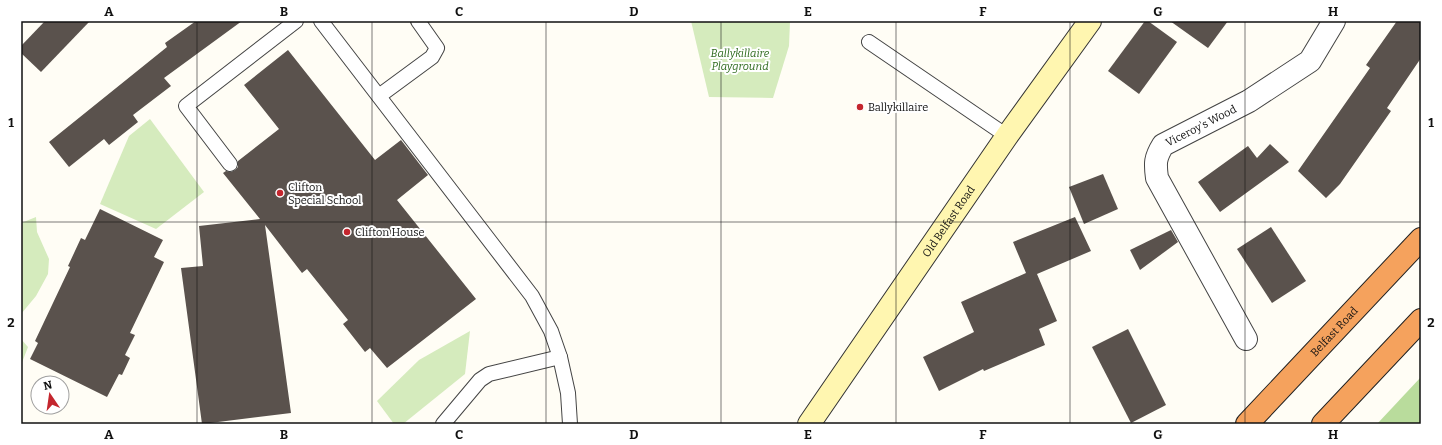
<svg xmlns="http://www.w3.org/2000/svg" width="1442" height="445" font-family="Bitter,serif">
  <rect width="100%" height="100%" fill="#fffdf5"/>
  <!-- green -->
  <g fill="#d5ebbd">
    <path d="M 691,21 L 790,21 L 789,46 L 773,98 L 709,97 Z"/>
    <path d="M 150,119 L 204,192 L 156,229 L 100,204 L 129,136 Z"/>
    <path d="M 36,217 L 37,232 L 49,259 L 48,274 L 36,296 L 21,314 L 21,223 Z"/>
    <path d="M 470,331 L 465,374 L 403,424 L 394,424 L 377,401 L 419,360 Z"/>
    <path d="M 21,339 L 28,347 L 21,365 Z"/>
  </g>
  <!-- forest -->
  <path fill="#b9dc9c" d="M 1421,377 L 1421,424 L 1377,424 Z"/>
  <!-- building -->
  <g fill="#5a524d">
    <path d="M 45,21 L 90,21 L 41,72 L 21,53 L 21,46 Z"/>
    <path d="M 196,21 L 242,21 L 164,78 L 171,86 L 133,115 L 138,122 L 109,145 L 104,139 L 69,167 L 49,142 L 167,47 L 165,43 Z"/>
    <path d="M 1145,21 L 1148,21 L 1177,42 L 1139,94 L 1108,71 Z"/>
    <path d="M 1170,21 L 1228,21 L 1208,48 Z"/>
    <path d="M 1397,21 L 1421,21 L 1421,58 L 1387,108 L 1391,111 L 1340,184 L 1326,198 L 1298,171 L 1370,68 L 1366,65 Z"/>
    <path d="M 288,50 L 375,160 L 401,140 L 428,175 L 397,200 L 476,299 L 387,368 L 370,348 L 365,352 L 343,324 L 348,320 L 307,269 L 302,273 L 265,225 L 291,413 L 202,424 L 181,268 L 203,266 L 199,226 L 260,219 L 223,173 L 226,171 L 231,172 L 235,170 L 238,167 L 238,161 L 279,129 L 244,85 Z"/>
    <path d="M 1270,144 L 1289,162 L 1220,212 L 1198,182 L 1248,146 L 1257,158 Z"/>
    <path d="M 1103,174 L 1118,209 L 1084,224 L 1069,187 Z"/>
    <path d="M 100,209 L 163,240 L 154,257 L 164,262 L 130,333 L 135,335 L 125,355 L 130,358 L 122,375 L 119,374 L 107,397 L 30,359 L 38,343 L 35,341 L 70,267 L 68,266 L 81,238 L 85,240 Z"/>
    <path d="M 1075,217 L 1091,251 L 1037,274 L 1057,321 L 1039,329 L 1045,345 L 984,371 L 983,369 L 939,391 L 923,357 L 974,332 L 961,302 L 1026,273 L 1013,242 Z"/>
    <path d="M 1271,227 L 1306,281 L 1272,303 L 1237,249 Z"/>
    <path d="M 1171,230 L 1178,242 L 1140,270 L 1130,250 Z"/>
    <path d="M 1128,329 L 1166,405 L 1131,423 L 1092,347 Z"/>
  </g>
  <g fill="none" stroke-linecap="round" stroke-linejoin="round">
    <!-- lane casing -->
    <g stroke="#444" stroke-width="16">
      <g id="lane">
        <path d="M 321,21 L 532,296 L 551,331 L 560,357 L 568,393 L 570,424"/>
        <path d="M 869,42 L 1007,136"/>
        <path d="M 379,96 L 432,57 L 437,48 L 418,21"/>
        <path d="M 230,164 L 186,106 L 296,21"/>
        <path d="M 443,424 L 480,380 L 489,374 L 560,357"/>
      </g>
    </g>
    <!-- street casing -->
    <g stroke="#444" stroke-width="24">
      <g id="street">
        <path id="s1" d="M 1246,339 L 1157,178 C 1155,163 1155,158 1163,145 L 1249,101 L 1310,61 L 1334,21"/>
      </g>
    </g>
    <!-- secondary casing -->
    <g stroke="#333" stroke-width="24">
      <g id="secondary">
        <path id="s2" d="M 809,424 L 1007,136 L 1090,21"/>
      </g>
    </g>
    <!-- highway casing -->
    <g stroke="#222" stroke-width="24">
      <g id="highway">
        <path id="s3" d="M 1247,424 L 1421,239"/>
        <path d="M 1323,424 L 1421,320"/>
      </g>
    </g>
    <!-- lane -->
    <use href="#lane" stroke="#fff" stroke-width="14"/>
    <!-- street -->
    <use href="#street" stroke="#fff" stroke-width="22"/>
    <!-- secondary -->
    <use href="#secondary" stroke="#fff6b0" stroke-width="22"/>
    <!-- highway -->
    <use href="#highway" stroke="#f5a25d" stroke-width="22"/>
  </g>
  <!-- grid -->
  <path fill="none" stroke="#111" stroke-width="1" stroke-opacity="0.55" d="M 197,21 L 197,424M 372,21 L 372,424M 546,21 L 546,424M 721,21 L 721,424M 896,21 L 896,424M 1070,21 L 1070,424M 1245,21 L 1245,424M 21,222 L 1421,222"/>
  <!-- markers -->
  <g fill="#c4262e" stroke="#fff" stroke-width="1.5">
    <circle cx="860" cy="107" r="4"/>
    <circle cx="280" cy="193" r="4"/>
    <circle cx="347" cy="232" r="4"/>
  </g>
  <g text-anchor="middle" stroke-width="4" stroke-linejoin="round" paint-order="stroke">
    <!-- park labels -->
    <g font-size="11" font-style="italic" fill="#2f6b1f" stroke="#fff">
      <text x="740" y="57">Ballykillaire<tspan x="740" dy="13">Playground</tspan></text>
    </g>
    <!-- poi labels -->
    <g font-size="11" fill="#111" stroke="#fff" text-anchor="start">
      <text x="868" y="111">Ballykillaire</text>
      <text x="288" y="191">Clifton<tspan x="288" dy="13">Special School</tspan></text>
      <text x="355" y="236">Clifton House</text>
    </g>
    <!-- street labels -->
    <g font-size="11" fill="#111" stroke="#fff">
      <text dy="4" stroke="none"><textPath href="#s1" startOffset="261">Viceroy's Wood</textPath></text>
      <text dy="4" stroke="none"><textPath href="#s2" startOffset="246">Old Belfast Road</textPath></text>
      <text dy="4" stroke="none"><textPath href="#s3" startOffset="127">Belfast Road</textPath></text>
    </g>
  </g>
  <!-- border -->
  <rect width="1442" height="445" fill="none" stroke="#ffffff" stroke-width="44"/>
  <!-- north arrow -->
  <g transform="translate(50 395) rotate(347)"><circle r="19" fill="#ffffff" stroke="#a0a0a0"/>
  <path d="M0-3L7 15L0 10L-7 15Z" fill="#c4262e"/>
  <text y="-6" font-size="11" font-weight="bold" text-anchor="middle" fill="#111111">N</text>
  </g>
  <rect x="22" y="22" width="1398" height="401" fill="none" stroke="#111" stroke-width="1.5"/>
  <g font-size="13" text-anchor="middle" font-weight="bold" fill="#111">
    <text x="109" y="16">A</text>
    <text x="284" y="16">B</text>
    <text x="459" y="16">C</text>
    <text x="634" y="16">D</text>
    <text x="808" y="16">E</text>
    <text x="983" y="16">F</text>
    <text x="1158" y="16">G</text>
    <text x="1333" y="16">H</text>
    <text x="11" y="127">1</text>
    <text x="1431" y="127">1</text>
    <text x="11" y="327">2</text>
    <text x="1431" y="327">2</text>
    <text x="109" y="439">A</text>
    <text x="284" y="439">B</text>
    <text x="459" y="439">C</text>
    <text x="634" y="439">D</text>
    <text x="808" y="439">E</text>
    <text x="983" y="439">F</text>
    <text x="1158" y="439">G</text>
    <text x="1333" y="439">H</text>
  </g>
</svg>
